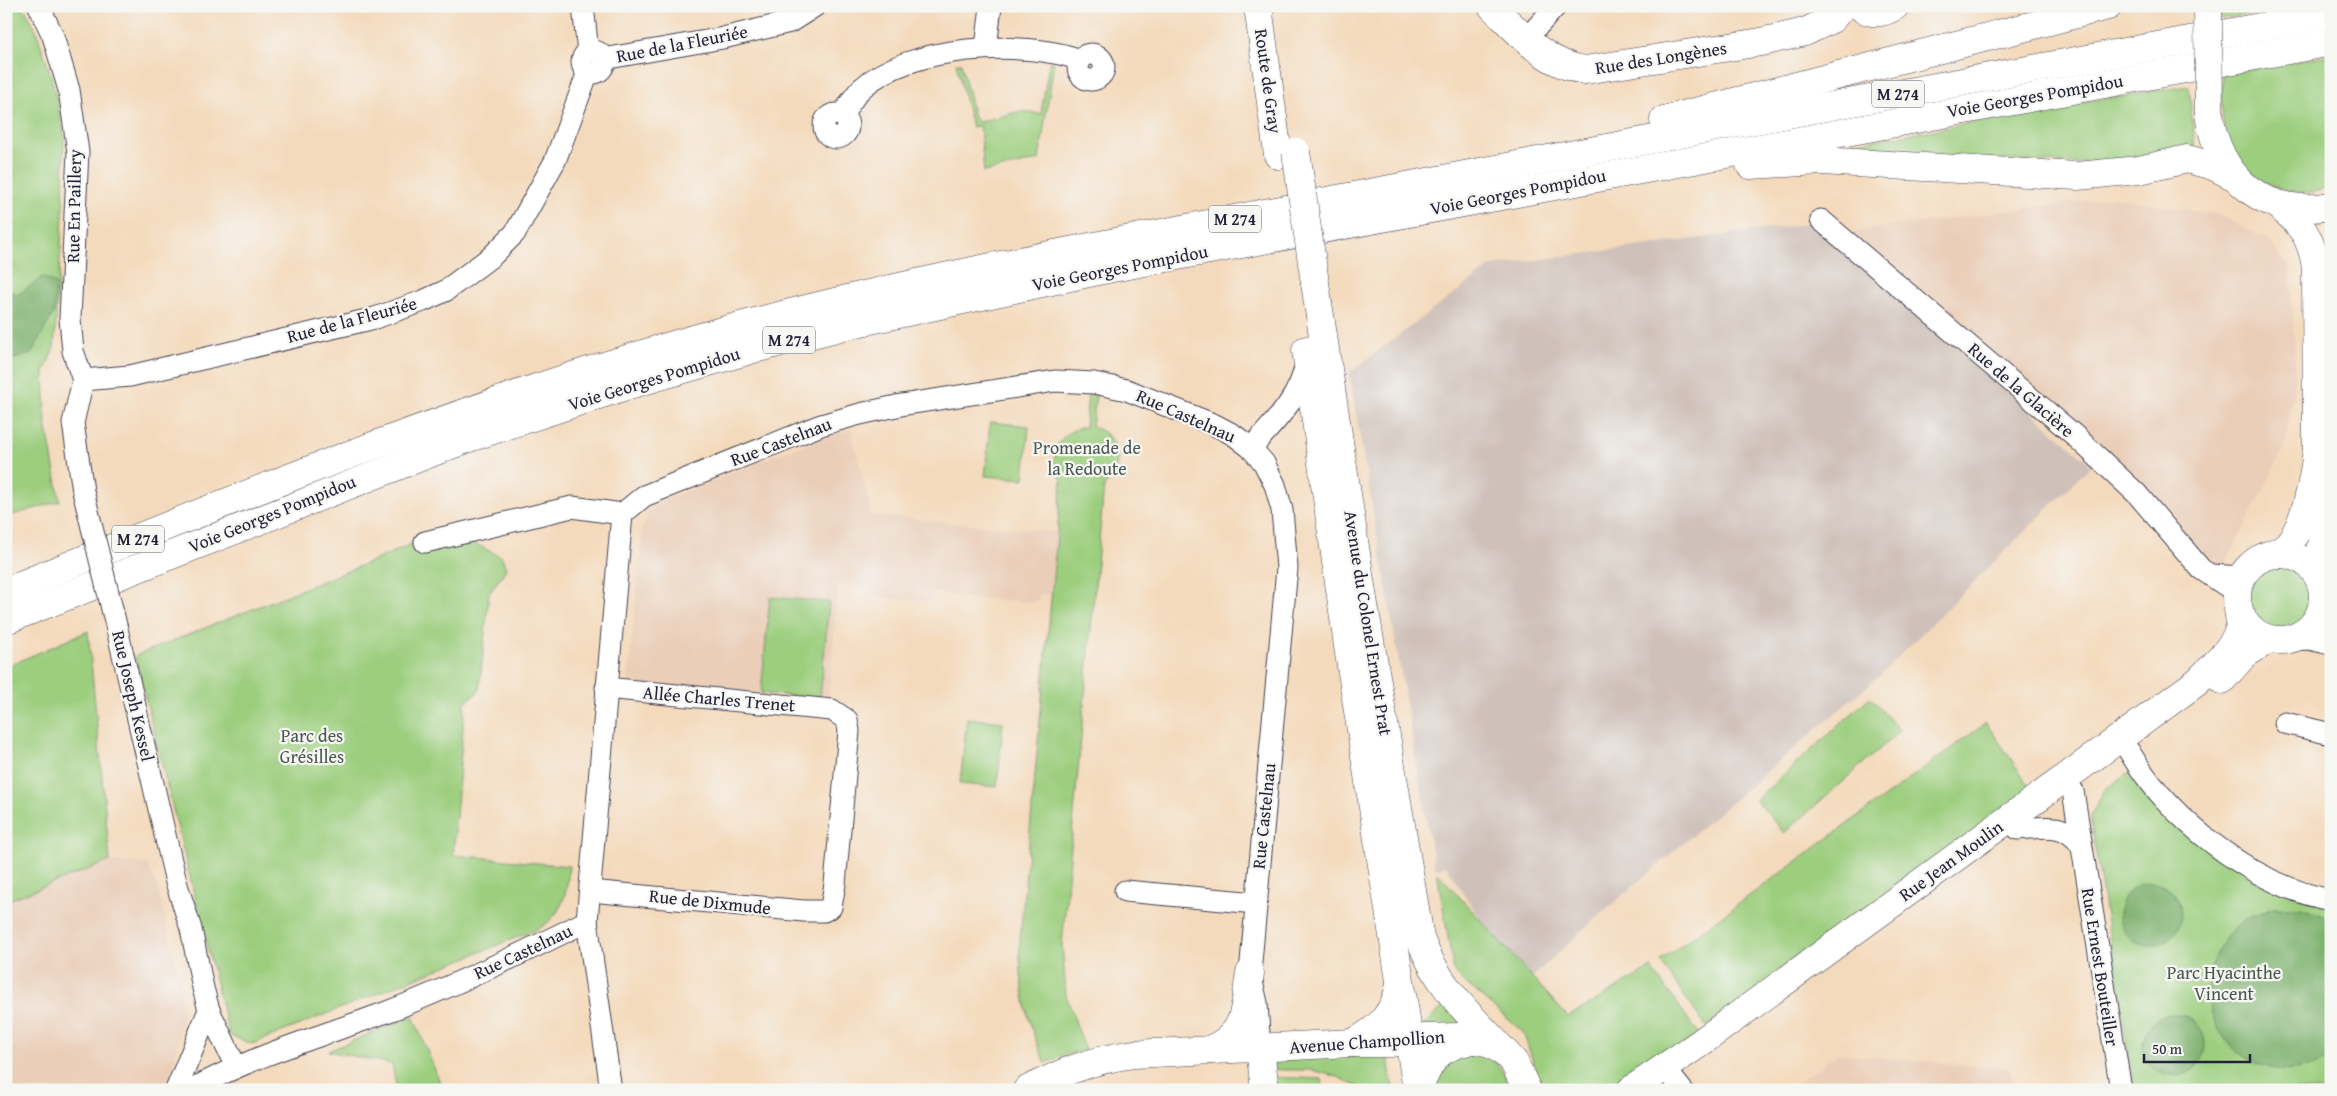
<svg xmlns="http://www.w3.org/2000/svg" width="2337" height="1096" font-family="'Gentium Book Plus',serif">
  <rect width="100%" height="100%" fill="#f6f6f2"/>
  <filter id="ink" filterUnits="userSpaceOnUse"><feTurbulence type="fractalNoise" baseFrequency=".02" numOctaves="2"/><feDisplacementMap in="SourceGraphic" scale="10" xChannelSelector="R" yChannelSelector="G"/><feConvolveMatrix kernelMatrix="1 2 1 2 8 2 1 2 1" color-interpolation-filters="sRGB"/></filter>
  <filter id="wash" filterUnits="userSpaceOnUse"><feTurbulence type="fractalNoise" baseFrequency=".0096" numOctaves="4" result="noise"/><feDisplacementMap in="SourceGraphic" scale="20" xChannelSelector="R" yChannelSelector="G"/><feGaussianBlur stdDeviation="1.12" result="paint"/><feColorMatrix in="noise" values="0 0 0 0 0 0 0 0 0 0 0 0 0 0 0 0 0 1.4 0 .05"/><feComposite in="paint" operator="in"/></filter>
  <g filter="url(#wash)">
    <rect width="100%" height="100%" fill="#f4dabc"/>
    <!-- built -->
    <g fill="#eaceb8">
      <path d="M 2113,197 L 2219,215 L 2267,239 L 2290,268 L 2296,375 L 2284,449 L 2225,565 L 2205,564 L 1849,232 Z"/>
      <path d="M 851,429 L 872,515 L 1057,532 L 1052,595 L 1040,594 L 1038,599 L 1033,602 L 974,598 L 932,592 L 931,602 L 867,596 L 868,588 L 838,584 L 828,702 L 628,684 L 642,533 L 647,513 L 667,499 L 783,452 Z"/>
      <path d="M 110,861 L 147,864 L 159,892 L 180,983 L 183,1013 L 168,1090 L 6,1090 L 6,901 Z"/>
      <path d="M 1837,1054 L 2010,1069 L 2014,1090 L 1787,1090 Z"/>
    </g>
    <!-- industrial -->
    <path fill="#cfc1ba" d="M 1807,224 L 1850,253 L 2092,465 L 1881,674 L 1589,924 L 1523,986 L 1446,866 L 1435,869 L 1349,373 L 1491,266 Z"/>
    <!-- green -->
    <g fill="#9cce7e" stroke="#5f785c">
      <path d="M 6,6 L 16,6 L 25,10 L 34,25 L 51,75 L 64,135 L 63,217 L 54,347 L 44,373 L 46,423 L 60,501 L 6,517 Z"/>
      <path d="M 2219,6 L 2300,6 L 2220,19 Z"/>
      <path d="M 2331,55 L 2331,187 C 2286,204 2242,179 2226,135 C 2220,116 2222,94 2222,74 Z"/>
      <path d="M 1049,62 L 1054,62 L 1039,160 L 984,172 L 980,126 L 972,127 L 956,63 L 961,63 L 974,117 L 979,122 L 1021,111 L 1041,114 Z"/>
      <path d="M 2189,86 L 2195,150 L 2082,164 L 1810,150 L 1940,129 L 2037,109 Z"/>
      <path d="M 1088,394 L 1096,395 L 1092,427 C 1120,435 1126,467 1104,486 L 1062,945 L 1066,995 L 1085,1049 L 1045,1063 C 1027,1023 1019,983 1020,939 L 1062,480 C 1045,459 1058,430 1085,427 Z"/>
      <path d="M 990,422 L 1029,426 L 1024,479 L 985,476 Z"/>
      <path d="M 444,529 L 502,557 L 506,569 L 489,594 L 479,691 L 465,702 L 453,855 L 569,866 C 567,892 564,913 540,928 L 252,1044 L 229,1035 L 135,656 L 380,558 Z"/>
      <circle cx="2280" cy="597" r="32"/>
      <path d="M 770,597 L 829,602 L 820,698 L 761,693 Z"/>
      <path d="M 88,631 L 110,861 L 6,901 L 6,667 Z"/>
      <path d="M 1870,697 L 1900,731 L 1784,833 L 1756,800 Z"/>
      <path d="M 967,718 L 1003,722 L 997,787 L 960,784 Z"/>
      <path d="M 1986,723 L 2031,788 L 1706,1027 L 1660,961 Z"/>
      <path d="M 2135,768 L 2177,818 L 2331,907 L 2331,1090 L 2134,1090 L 2090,816 L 2106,789 Z"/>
      <path d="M 1437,872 L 1568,1017 L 1651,968 L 1699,1034 L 1609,1090 L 1543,1090 L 1523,1032 L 1454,973 Z"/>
      <path d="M 1447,1003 L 1470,1025 L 1418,1030 Z"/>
      <path d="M 413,1016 L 443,1090 L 397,1090 L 392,1064 L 328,1051 Z"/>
      <path d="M 1458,1049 C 1488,1056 1501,1057 1509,1090 L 1430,1090 Z"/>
      <path d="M 1387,1052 L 1393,1090 L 1364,1090 L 1338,1077 L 1311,1070 L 1269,1070 L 1275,1060 Z"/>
      <path d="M 1269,1077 L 1322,1079 L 1323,1090 L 1274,1090 Z"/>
    </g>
    <!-- forest -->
    <g fill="#7db16d" stroke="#506a54">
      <path d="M 43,277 L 56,284 L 54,312 L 31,354 L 6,361 L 6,291 L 19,294 Z"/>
      <circle cx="2150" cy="914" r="31"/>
      <path d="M 2273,908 L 2301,908 L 2331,919 L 2331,1058 C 2316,1065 2300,1072 2283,1070 C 2223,1064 2189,1001 2219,948 C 2226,937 2236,925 2248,918 C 2255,914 2265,912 2273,908 Z"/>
      <circle cx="2174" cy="1045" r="31"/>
    </g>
  </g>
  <g filter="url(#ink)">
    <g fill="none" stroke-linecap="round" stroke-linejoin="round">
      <!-- minor casing -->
      <g stroke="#423e4e" stroke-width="23">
        <g id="minor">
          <path d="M 39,6 L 53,36 L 69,90 L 78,152 L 70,319 L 73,351 L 83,380"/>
          <path d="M 583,6 L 588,52"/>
          <path d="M 1526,39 L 1556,6"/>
          <path d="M 986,48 L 991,6"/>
          <circle cx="593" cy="62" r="11"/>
          <circle cx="1091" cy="67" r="13"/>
          <path d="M 603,59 L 723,38 L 790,22 L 815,6"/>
          <circle cx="836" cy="126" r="12"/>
          <path d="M 842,116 C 848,107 854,95 862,88 C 909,45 1023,39 1081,60"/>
          <path d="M 1821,220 L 2073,434 L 2137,494 L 2201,569 L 2231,589 L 2237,598"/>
          <path d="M 83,380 L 130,376 L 375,318 L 423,301 L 445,291 L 492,256 L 515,233 L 555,161 L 588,72"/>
          <path d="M 83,380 L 73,423 L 83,491"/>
          <path d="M 1251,448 C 1274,423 1300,398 1306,363"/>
          <path d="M 425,542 L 572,507 L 622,514"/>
          <path d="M 2211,575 L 2241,577 L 2245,571"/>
          <path d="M 2323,605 L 2331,625"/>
          <path d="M 117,629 L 176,882 L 191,929 L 203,988 L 209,1010 L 236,1067"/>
          <path d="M 2288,640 L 2309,639 L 2331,644"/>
          <path d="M 2285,723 L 2331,734"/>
          <path d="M 2129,751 C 2168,818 2253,886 2331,900"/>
          <path d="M 2073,791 L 2121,1090"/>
          <path d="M 2018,829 C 2043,828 2063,821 2080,844"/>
          <path d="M 590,891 L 804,911 L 824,911 L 831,907 L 835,884 L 849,731 L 847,720 L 832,710 L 606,688"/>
          <path d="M 1125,891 L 1256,903"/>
          <path d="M 587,921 L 611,1090"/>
          <path d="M 1674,1080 L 1682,1090"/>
          <path d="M 176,1090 L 209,1010"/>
          <path d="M 191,1090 C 251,1056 319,1037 384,1013 C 453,987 521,954 587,921 L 622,514 L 644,496 L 821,425 L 860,414 L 901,405 L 1055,381 L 1094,383 L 1127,390 L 1215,425 L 1234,435 L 1251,448 L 1264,463 L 1275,485 L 1282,510 L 1287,568 L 1250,973 L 1257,1003 L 1260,1049"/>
        </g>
      </g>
      <!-- major casing -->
      <g stroke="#423e4e" stroke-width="29">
        <g id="major">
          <path d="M 1258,6 L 1278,155"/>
          <path d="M 1492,6 C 1519,33 1546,65 1585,70 L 1761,42 L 1805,32 L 1832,19 L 1842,6"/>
          <path d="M 1859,6 C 1870,15 1883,14 1895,6"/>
          <path d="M 2209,113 C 2218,179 2264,218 2331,206"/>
          <path d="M 1315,283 L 1362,593 L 1420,938 C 1438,990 1478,1022 1513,1061"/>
          <path d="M 1306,350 L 1349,653 L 1417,1090"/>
          <circle cx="2280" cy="597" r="43"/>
          <path d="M 2268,555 C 2272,553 2278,552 2282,549 C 2305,534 2315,473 2317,447 L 2316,270 C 2313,238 2299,220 2274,203"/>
          <path d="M 2316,573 L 2331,492"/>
          <path d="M 2222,680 L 2244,655 L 2269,639"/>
          <path d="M 1353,1043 C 1379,1029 1394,1014 1400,985"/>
          <path d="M 1260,1049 L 1265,1090"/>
          <path d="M 1209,1050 C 1247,1035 1244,1010 1250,973"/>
          <path d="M 1027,1090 C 1065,1071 1091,1060 1134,1054 L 1353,1043 L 1391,1043 L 1423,1038 L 1459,1037 L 1487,1042 L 1501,1050 L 1514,1062 L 1527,1090"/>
          <path d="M 1418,1090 C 1430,1061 1437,1047 1469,1041"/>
          <path d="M 1631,1090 L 1696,1046 L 2197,682 C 2211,669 2238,643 2240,624 C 2240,619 2238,613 2238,607"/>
        </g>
      </g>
      <!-- highway casing -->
      <g stroke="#423e4e" stroke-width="29">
        <g id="highway">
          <path d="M 1664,120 L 2108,6"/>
          <path d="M 1750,165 L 1821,161 L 2077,176 L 2139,170 L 2187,159 L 2213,166 L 2233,176"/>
          <path d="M 6,591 C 248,493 491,393 744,325 C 934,274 1129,240 1322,202 C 1658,137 1994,76 2331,14"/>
          <path d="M 6,620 L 469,438 L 629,385 L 750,350 L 856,323 L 1107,269 L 2331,42"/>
        </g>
      </g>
      <!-- minor -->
      <use href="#minor" stroke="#fff" stroke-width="21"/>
      <!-- major -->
      <use href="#major" stroke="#fff" stroke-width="28"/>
      <!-- highway -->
      <use href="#highway" stroke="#fff" stroke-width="28"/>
      <!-- minor-bridge casing -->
      <g stroke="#423e4e" stroke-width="23" stroke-linecap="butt">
        <path id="minor-bridge" d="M 83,491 L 117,629"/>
      </g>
      <!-- major-bridge casing -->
      <g stroke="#423e4e" stroke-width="29" stroke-linecap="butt">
        <g id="major-bridge">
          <path d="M 2208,6 L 2209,113"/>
          <path d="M 1296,152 L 1315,283"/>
        </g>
      </g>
      <!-- minor-bridge -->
      <use href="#minor-bridge" stroke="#fff" stroke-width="21"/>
      <!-- major-bridge -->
      <use href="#major-bridge" stroke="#fff" stroke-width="28"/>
    </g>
  </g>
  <g text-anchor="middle" stroke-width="4.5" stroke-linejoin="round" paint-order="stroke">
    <!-- shield labels -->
    <g fill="#f6f6f2" stroke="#626272" stroke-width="1">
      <rect x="1872" y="80.5" width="52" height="27" rx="4"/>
      <rect x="1209" y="205.5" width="52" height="27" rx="4"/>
      <rect x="763" y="326.5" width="52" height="27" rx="4"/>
      <rect x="112" y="525.5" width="52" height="27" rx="4"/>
    </g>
    <g font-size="16" font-weight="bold" fill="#22223b">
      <text x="1898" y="100">M 274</text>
      <text x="1235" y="225">M 274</text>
      <text x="789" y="346">M 274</text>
      <text x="138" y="545">M 274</text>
    </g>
    <!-- street labels -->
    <g font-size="18" fill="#22223b" stroke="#f6f6f2">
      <text transform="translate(682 44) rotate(-11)" y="6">Rue de la Fleuriée</text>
      <text transform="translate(1661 58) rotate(-9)" y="6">Rue des Longènes</text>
      <text transform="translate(1268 81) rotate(82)" y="6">Route de Gray</text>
      <text transform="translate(2035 96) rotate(-10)" y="6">Voie Georges Pompidou</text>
      <text transform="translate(1518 192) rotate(-11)" y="6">Voie Georges Pompidou</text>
      <text transform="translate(74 206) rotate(-89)" y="6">Rue En Paillery</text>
      <text transform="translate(1120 268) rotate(-11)" y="6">Voie Georges Pompidou</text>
      <text transform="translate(352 320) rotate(-15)" y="6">Rue de la Fleuriée</text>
      <text transform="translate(654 379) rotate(-17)" y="6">Voie Georges Pompidou</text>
      <text transform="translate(2021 390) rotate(41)" y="6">Rue de la Glacière</text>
      <text transform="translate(1186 416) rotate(24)" y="6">Rue Castelnau</text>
      <text transform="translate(781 442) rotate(-21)" y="6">Rue Castelnau</text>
      <text transform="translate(272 514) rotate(-22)" y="6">Voie Georges Pompidou</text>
      <text transform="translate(1368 623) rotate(81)" y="6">Avenue du Colonel Ernest Prat</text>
      <text transform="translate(133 696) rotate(77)" y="6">Rue Joseph Kessel</text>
      <text transform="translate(719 699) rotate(5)" y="6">Allée Charles Trenet</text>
      <text transform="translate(1264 816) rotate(-84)" y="6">Rue Castelnau</text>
      <text transform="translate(1951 861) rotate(-36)" y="6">Rue Jean Moulin</text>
      <text transform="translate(710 902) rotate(6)" y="6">Rue de Dixmude</text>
      <text transform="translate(523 952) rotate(-25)" y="6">Rue Castelnau</text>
      <text transform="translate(2100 967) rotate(81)" y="6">Rue Ernest Bouteiller</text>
      <text transform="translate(1367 1042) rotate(-4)" y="6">Avenue Champollion</text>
    </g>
    <!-- park labels -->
    <g font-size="18" fill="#47564f" stroke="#f6f6f2">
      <text x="1087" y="454">Promenade de<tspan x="1087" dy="21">la Redoute</tspan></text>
      <text x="312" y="742">Parc des<tspan x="312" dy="21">Grésilles</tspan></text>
      <text x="2224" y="979">Parc Hyacinthe<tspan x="2224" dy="21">Vincent</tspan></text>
    </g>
  </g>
  <!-- margin -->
  <rect width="2337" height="1096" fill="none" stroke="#f6f6f2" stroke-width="25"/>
  <!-- scale -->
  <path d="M2144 1054v8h106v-8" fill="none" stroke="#22223b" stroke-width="2.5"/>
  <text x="2152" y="1054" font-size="15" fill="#22223b" stroke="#f6f6f2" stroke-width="4" paint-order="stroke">50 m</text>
</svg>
